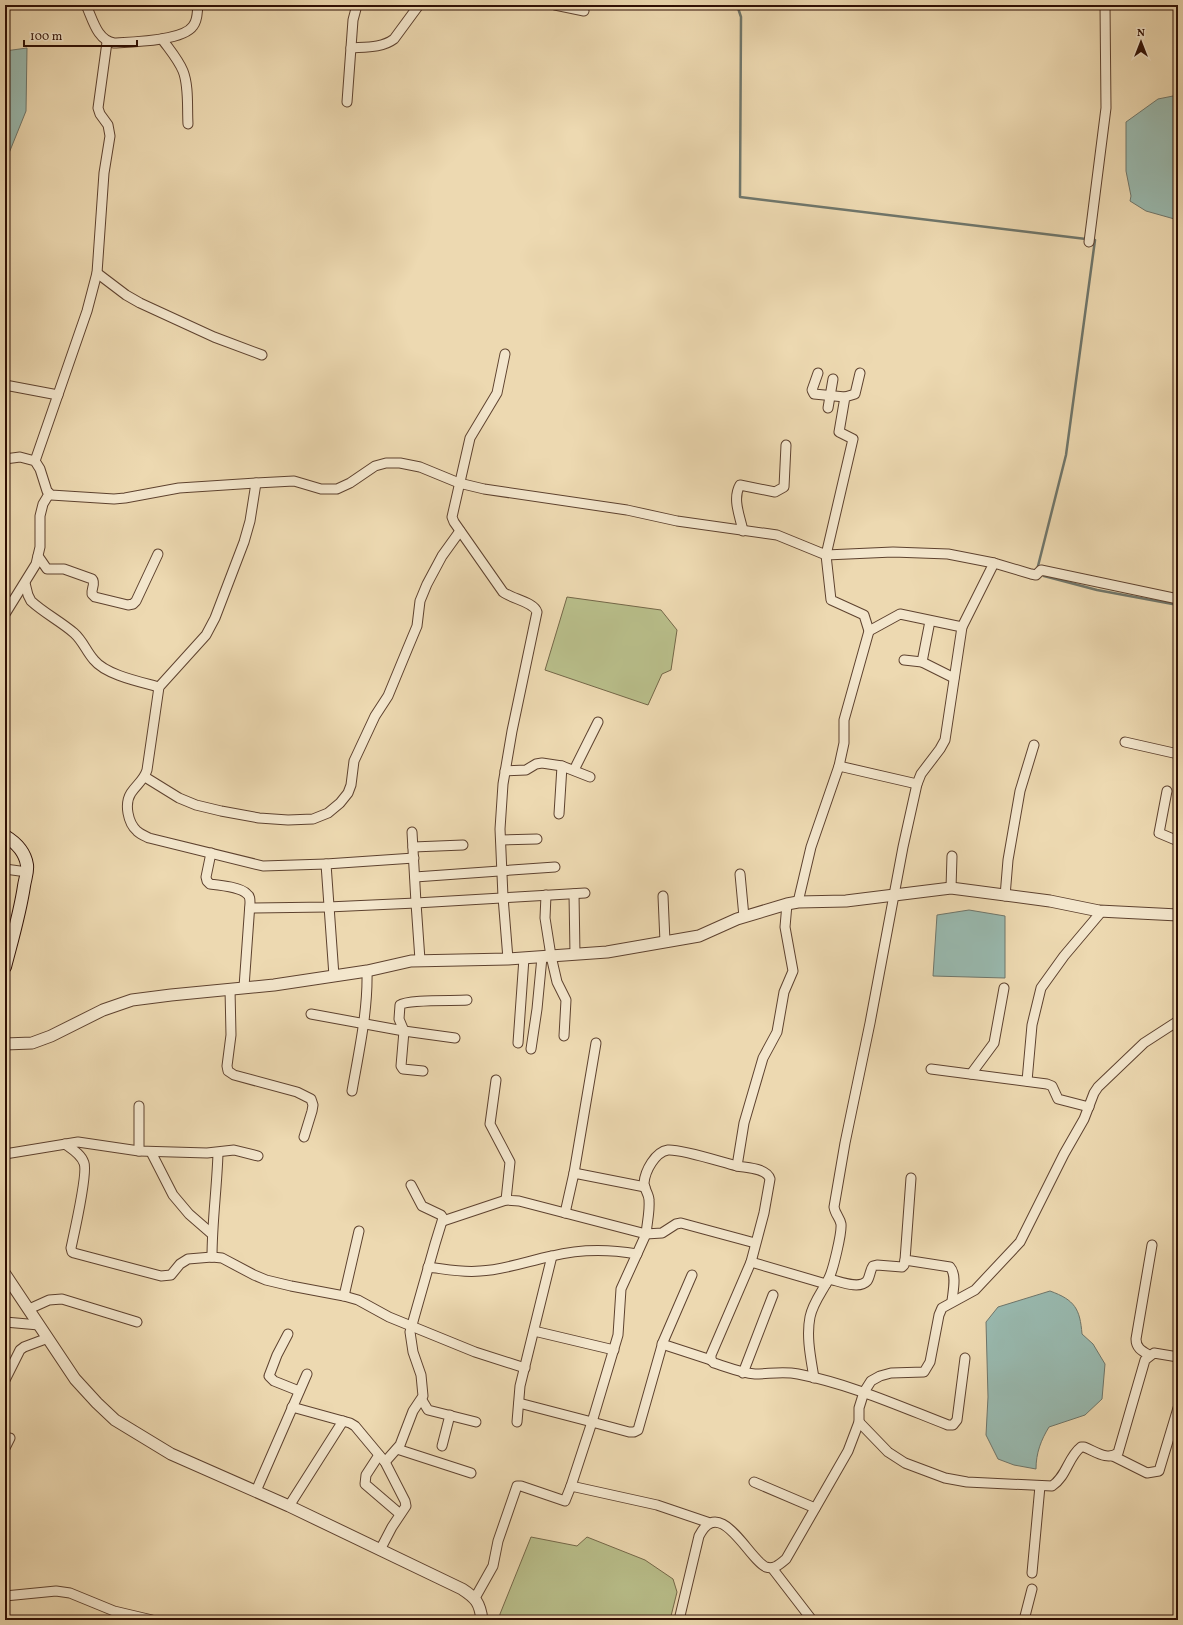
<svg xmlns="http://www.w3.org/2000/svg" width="1183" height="1625" font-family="Vollkorn,serif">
  <rect width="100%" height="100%" fill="#edd9b1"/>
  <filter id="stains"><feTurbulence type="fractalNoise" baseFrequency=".005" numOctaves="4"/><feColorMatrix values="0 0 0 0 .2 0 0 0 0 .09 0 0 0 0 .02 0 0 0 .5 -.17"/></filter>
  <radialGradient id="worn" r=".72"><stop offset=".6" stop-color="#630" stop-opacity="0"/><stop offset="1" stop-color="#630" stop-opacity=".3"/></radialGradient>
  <!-- green -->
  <g fill="#b9bf8b" stroke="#746748">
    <path d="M 567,597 L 661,610 L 677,630 L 671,670 L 662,674 L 648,705 L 545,670 Z"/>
    <path d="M 531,1537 L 577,1546 L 587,1537 L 645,1560 L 673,1579 L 677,1592 L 670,1620 L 499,1620 L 500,1614 Z"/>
  </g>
  <!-- water -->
  <g fill="#99bab0" stroke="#6f766b">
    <path d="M 27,48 L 26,111 L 5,163 L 5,51 Z"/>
    <path d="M 1178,95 L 1178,220 L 1146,211 L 1130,201 L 1131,196 L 1126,171 L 1126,122 L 1158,99 Z"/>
    <path d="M 969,910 L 1005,916 L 1005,978 L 933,976 L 937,915 Z"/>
    <path d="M 1050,1291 C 1075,1300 1080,1309 1082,1334 L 1093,1344 L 1105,1364 L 1102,1399 L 1085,1415 L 1049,1427 C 1041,1440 1036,1453 1036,1469 L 1014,1465 L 998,1459 L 986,1435 L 988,1397 L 986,1322 L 998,1307 Z"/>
  </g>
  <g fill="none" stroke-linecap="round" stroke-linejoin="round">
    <!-- stream -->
    <g stroke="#6f766b" stroke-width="2.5">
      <path d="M 737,5 L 741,17 L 740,197 L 1086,239"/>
      <path d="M 1037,570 L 1066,455 L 1095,240 L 1091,240"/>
      <path d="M 1041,573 L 1044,576 L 1097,590 L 1178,605"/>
    </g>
    <!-- minor casing -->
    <g stroke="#5e422f" stroke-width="11">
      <g id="minor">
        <path d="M 86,5 C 93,20 97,40 114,43 C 132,42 183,41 193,26 C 198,20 197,12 198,5"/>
        <path d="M 555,5 L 584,11"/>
        <path d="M 162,39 C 169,49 178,59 183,71 C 189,86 187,107 188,124"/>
        <path d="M 351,48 C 366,47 382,48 394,39 L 419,5"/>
        <path d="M 347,102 L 353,20 L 357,5"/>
        <path d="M 1089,242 L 1106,108 L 1105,5"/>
        <path d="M 97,273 L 126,295 L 140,303 L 214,337 L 262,355"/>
        <path d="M 505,354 L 497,393 L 470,438 L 452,517 L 454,522 L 503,592 C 512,599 534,602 537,612 L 512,731 L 503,784 L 500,829 L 503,897 L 508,959"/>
        <path d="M 818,373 L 812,390 L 814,394 L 845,397"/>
        <path d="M 5,385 L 58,395"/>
        <path d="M 828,408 L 833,379"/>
        <path d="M 5,459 L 20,457 L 35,461 L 40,469 L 47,491 L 51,495 L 114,499 L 125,498 L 179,488 L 256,483 L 294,481 L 321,489 L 337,489 L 350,483 L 375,466 L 386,463 L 400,463 L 420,467 L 459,483 L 484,489 L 627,510 L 677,521 L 777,535 L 826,555 L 893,552 L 948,554 L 994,563 L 1031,574 L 1036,575 L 1041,570 L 1178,599"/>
        <path d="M 35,461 L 87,311 L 97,273 L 104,173 L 110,136 L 108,125 L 100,114 L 98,108 L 107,42"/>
        <path d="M 256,483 L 250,521 L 244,542 L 215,618 L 206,635 L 159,687 L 147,770 C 144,780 137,784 131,793 C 124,804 128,823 137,831 C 140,834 145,836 149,838 L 263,866 L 326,864"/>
        <path d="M 743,531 C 740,516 732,499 740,485 L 775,492 L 784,487 L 786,445"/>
        <path d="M 38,556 L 47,569 L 64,569 L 92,579 C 96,583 91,589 92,594 L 95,597 L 128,605 L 133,604 L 136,601 L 158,554"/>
        <path d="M 25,583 L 28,595 L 31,601 C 44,613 60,621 74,633 C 83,641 86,651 94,660 C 106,675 141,682 159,687"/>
        <path d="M 5,614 L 36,564 L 40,547 L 40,516 L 43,504 L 49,494"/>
        <path d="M 869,631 L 900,614 L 962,627"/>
        <path d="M 904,660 L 922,662 L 954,678"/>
        <path d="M 922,662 L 930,621"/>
        <path d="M 1125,742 L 1178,754"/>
        <path d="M 839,766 L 917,784"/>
        <path d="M 574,770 L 598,722"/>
        <path d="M 505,771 L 526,770 L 536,764 L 542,763 L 562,766 L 590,777"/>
        <path d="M 145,777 L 179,798 L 196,805 L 221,811 L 259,818 L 288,820 L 313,819 L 328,813 L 340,803 L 348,793 L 351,785 L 354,761 L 375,716 L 388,696 L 407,650 L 417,626 L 420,601 L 427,584 L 442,556 L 460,531"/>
        <path d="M 1167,791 L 1159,833 L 1178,841"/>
        <path d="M 559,814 L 562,766"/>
        <path d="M 412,832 L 416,903 L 585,893"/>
        <path d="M 501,840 L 537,839"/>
        <path d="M 413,847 L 463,845"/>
        <path d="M 211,853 L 206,877 L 207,881 L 210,884 C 219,885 241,887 247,894 C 250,896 250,899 250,903 L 244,987"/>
        <path d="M 5,869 L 27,872"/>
        <path d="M 740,874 L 744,917"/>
        <path d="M 415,877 L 555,867"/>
        <path d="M 951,888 L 952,856"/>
        <path d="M 574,894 L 575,954"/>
        <path d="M 546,895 L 545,918 L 551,956 L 557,982 L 566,1000 L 564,1036"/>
        <path d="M 663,896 L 665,942"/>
        <path d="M 1005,896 L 1008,860 L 1020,791 L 1034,745"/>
        <path d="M 798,902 L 811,847 L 839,766 L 844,743 L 844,720 L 869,631 L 864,615 L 831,600 L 826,555 L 853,439 L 839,432 L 845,397 L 855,394 L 860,373"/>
        <path d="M 787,904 L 785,927 L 793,971 L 784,992 L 777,1032 L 763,1058 L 744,1123 L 737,1166 C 747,1168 767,1168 770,1179 L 764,1213 L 751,1262 L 711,1355 L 711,1360 L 714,1363 C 727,1367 741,1373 755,1374 C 769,1374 783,1371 798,1374 C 850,1384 899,1406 948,1425 L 953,1425 L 957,1420 L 965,1358"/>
        <path d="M 250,908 L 328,907 L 416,903 L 420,960"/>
        <path d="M 334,976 L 326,864 L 414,858"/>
        <path d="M 230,989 L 231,1035 L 227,1066 L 228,1071 L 234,1075 L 297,1092 L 311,1099 L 313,1105 L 312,1111 L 304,1137"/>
        <path d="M 311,1014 L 404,1031 L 455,1038"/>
        <path d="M 518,1043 L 524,958"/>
        <path d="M 531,1049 L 537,1009 L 542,957"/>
        <path d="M 931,1069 L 1047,1084 L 1052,1086 L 1058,1099 L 1089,1107"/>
        <path d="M 423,1071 L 403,1069 L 401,1066 L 404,1031 L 399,1019 L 400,1005 C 407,999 455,1001 467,1000"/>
        <path d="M 971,1074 L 994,1043 L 1004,988"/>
        <path d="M 496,1080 L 490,1124 L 510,1162 L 506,1200 L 519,1201 L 646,1234 L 621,1289 L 618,1335 L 592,1422 L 519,1403"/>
        <path d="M 1027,1081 L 1032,1025 L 1041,988 L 1064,956 L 1102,911"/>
        <path d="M 352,1091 C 359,1051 368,1011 367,971"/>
        <path d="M 139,1106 L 139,1151"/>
        <path d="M 65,1144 C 72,1149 81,1154 84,1163 C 88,1173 74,1234 71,1248 L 72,1252 L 74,1253 L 161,1276 L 171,1275 L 180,1264 L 188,1259 L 212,1257 L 222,1258 L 254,1275 L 266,1280 L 291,1286 L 344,1296 L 358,1300 L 389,1317 L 475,1352 L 525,1368"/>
        <path d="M 151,1152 L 173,1195 L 189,1214 L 212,1234"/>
        <path d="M 5,1154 L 78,1142 L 139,1151 L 207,1153 L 234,1150 L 258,1156"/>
        <path d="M 737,1166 C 721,1162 682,1149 668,1150 C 655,1152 645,1171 644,1183 C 644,1189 649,1194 649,1200 C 650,1211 647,1223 646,1234 L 662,1233 L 676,1224 L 681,1223 L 755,1243"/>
        <path d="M 574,1173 L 596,1043"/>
        <path d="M 911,1178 L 905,1260 L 950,1267 C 957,1275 953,1291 952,1301"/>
        <path d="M 565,1213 L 574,1173 L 645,1187"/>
        <path d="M 443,1221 L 506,1200"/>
        <path d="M 212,1257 C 212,1222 217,1187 218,1153"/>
        <path d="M 751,1262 L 826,1284"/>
        <path d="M 428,1267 C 445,1269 463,1273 480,1271 C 504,1270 528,1261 552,1256 C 580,1249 608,1249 637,1254"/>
        <path d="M 829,1279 C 839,1281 859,1290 867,1281 C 870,1277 870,1270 873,1266 L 877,1265 L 902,1267 L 904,1265 L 905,1260"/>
        <path d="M 344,1296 L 359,1231"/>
        <path d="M 29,1309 L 49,1300 L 62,1299 L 137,1322"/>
        <path d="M 5,1322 L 39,1325"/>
        <path d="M 534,1331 L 614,1350"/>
        <path d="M 288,1334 L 277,1355 L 269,1376 L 274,1381 L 299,1391"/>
        <path d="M 662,1344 L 711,1360"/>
        <path d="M 1149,1355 C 1142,1351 1136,1348 1136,1339 L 1152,1245"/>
        <path d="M 743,1373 L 773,1295"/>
        <path d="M 814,1378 C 811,1359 806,1337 810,1317 C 813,1302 823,1291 829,1278 C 833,1270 842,1233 841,1224 C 840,1218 835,1214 834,1207 L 845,1143 L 870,1023 L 903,847 L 917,784 L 921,774 L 940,749 L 945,740 L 962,627 L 994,563"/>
        <path d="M 5,1380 L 20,1350 L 24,1347 L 48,1338"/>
        <path d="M 422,1400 L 428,1410 L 476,1422"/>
        <path d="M 292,1407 L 350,1423 L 355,1426 L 385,1462 L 405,1501 L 406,1506 L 392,1527 L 380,1550"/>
        <path d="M 517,1422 L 520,1386 L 552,1256"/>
        <path d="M 859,1422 L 888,1452 L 905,1463 L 945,1478 L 967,1482 L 1052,1486 C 1067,1476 1068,1457 1081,1447 L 1084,1447 C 1095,1451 1107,1461 1118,1453 L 1145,1360 L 1154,1353 L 1178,1357"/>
        <path d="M 442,1446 L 450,1415"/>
        <path d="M 5,1448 L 10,1438"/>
        <path d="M 397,1449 L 471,1473"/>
        <path d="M 379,1455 L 366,1475 L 365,1484 L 400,1514"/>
        <path d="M 1113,1456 L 1147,1473 L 1159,1471 L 1178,1408"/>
        <path d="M 385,1462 L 400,1445 L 413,1411 L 423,1396 L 421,1375 L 413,1352 L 410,1332 L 435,1244 L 443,1218 L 441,1215 L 422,1206 L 411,1185"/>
        <path d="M 754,1482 L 815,1508"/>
        <path d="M 571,1486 L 592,1422 L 629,1432 L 634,1432 L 638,1430 L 663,1342 L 692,1275"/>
        <path d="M 256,1491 L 307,1374"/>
        <path d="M 289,1506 L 343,1421"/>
        <path d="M 772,1568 L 812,1620"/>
        <path d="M 1032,1573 L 1040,1486"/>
        <path d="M 5,1596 L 56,1591 L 70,1593 L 114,1611 L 152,1620"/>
        <path d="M 475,1598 L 493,1566 L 498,1541 L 517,1486 L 521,1486 L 565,1501 L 571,1486 L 657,1505 L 710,1523"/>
        <path d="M 679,1620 L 699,1536 C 720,1494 749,1560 766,1567 C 774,1570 780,1564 786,1559 L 848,1451 L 859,1422 L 859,1408 L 864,1392 L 871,1381 L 880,1376 L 891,1373 L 924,1372 L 930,1362 L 939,1315 L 942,1308 L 975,1290 L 1020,1242 L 1064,1154 L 1084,1119 L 1094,1093 L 1098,1087 L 1144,1043 L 1178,1021"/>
        <path d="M 1024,1620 L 1032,1589"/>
      </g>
    </g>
    <!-- tertiary casing -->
    <g stroke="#5e422f" stroke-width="13">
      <g id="tertiary">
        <path d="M 5,1044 L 32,1043 L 51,1036 L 103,1010 L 132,1000 L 171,995 L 274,985 L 367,971 L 411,961 L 508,959 L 607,952 L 699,936 L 737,919 L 787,904 L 798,902 L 846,901 L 951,888 L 1050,901 L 1099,911 L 1178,915"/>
        <path d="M 5,1274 L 75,1379 L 97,1403 L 115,1420 L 171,1454 L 289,1506 L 462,1589 C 476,1598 480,1603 482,1620"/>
      </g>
    </g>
    <!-- secondary casing -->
    <g stroke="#2f0f04" stroke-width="14">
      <path id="secondary" d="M 5,836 C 15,842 25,852 27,865 C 28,872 25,879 24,886 C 20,913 12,940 5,967"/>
    </g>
    <!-- minor -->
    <use href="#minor" stroke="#f3e6cc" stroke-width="9"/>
    <!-- tertiary -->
    <use href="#tertiary" stroke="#f3e6cc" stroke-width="11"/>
    <!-- secondary -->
    <use href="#secondary" stroke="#f3e6cc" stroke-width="12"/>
  </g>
  <!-- margin -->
  <rect width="1183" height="1625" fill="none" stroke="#edd9b1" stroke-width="20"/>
  <rect x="6" y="6" width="1171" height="1613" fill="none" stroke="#2f0f04" stroke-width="2"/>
  <rect x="10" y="10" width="1163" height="1605" fill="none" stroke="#2f0f04"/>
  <!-- north arrow -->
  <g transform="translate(1141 42)" stroke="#f3e6cc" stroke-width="3" paint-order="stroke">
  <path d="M0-3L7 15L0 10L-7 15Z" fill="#2f0f04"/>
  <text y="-6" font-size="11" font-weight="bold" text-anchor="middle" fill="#2f0f04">N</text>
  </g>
  <!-- scale -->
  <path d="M24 40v6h113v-6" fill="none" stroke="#2f0f04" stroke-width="2"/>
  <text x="30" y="40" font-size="12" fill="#2f0f04" stroke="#f3e6cc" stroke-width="3" paint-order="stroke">100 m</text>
  <rect width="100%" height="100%" filter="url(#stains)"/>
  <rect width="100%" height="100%" fill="url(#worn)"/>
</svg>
